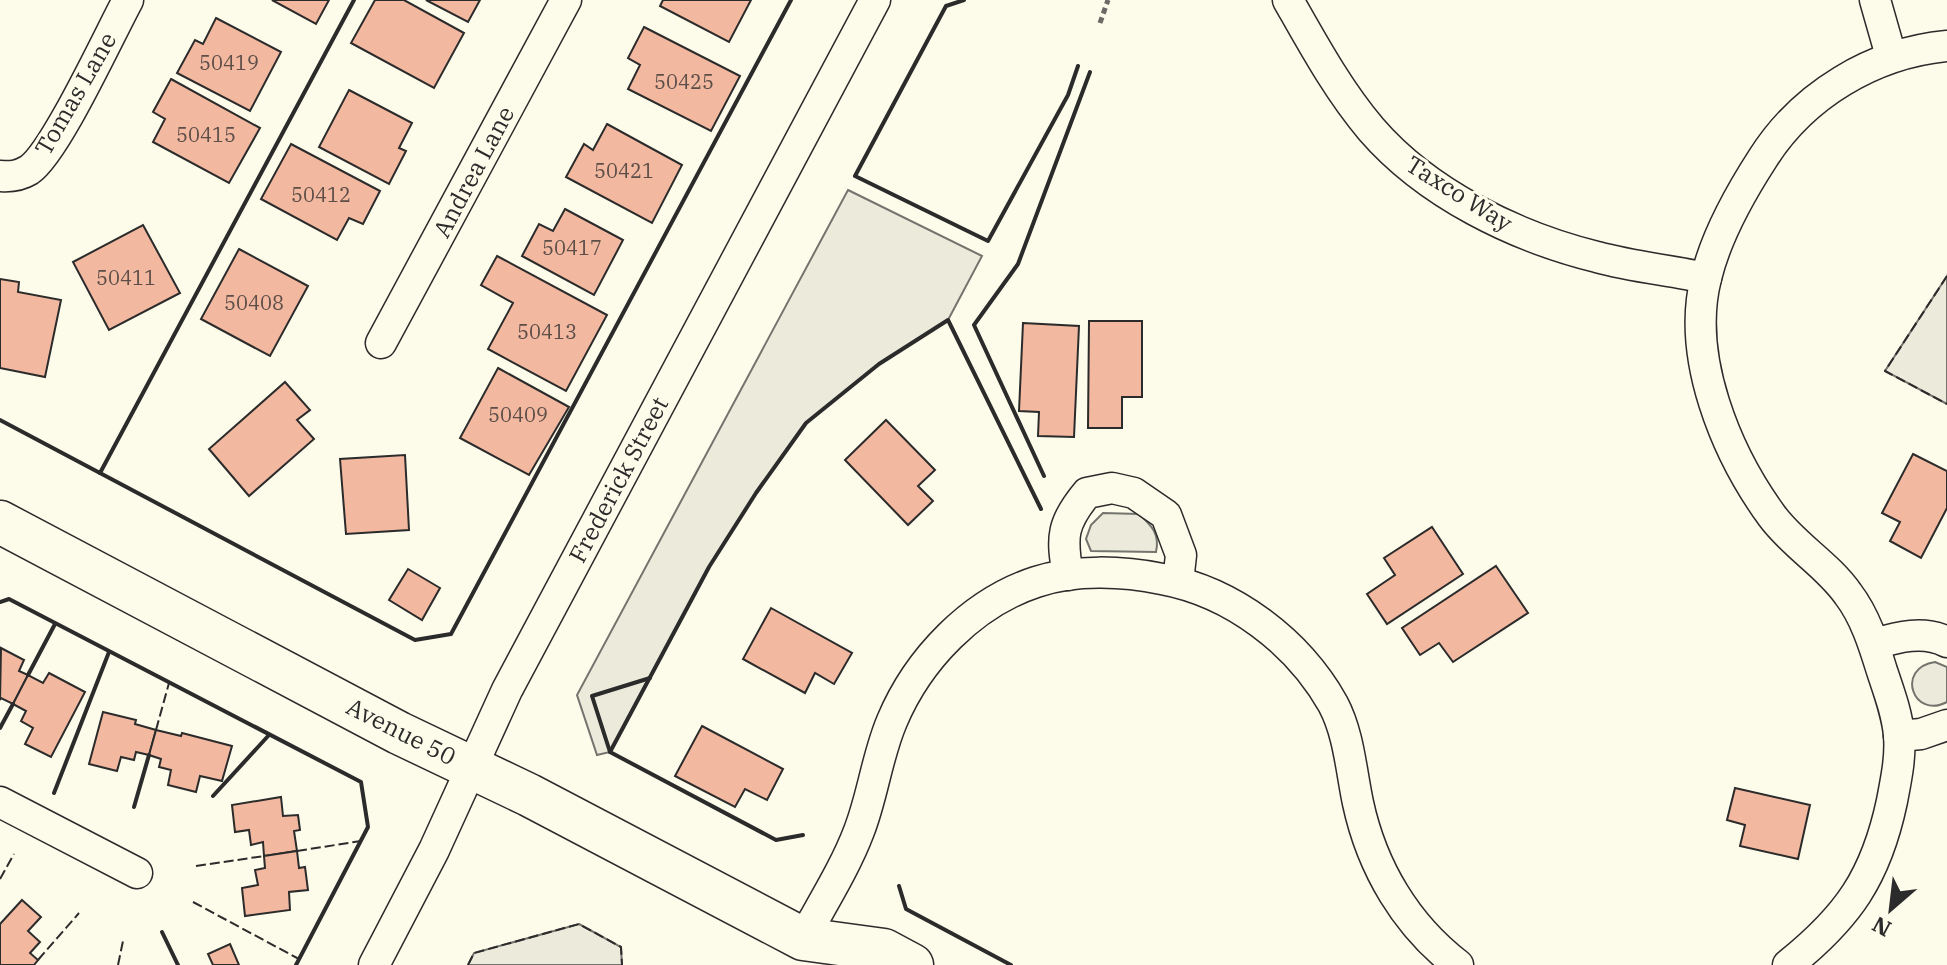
<svg xmlns="http://www.w3.org/2000/svg" width="1947" height="965" font-family="'IBM Plex Serif',serif">
  <rect width="100%" height="100%" fill="#fdfbea"/>
  <!-- green -->
  <g fill="#ecebdb" stroke="#74746e" stroke-width="2">
    <path d="M 848,190 L 982,256 L 948,320 L 879,364 L 806,423 L 756,493 L 709,567 L 610,752 L 597,755 L 577,695 Z"/>
    <path d="M 1947,276 L 1947,404 L 1885,371 Z"/>
    <path d="M 1103,513 L 1139,514 C 1152,526 1160,534 1156,552 L 1091,551 L 1086,539 L 1091,525 Z"/>
    <path d="M 1935,662 L 1947,667 L 1947,702 C 1913,720 1895,668 1935,662 Z"/>
    <path d="M 579,924 L 621,947 L 622,965 L 468,965 L 474,953 Z"/>
  </g>
  <!-- building -->
  <g fill="#f2b8a0" stroke="#2b2b2b" stroke-width="2">
    <path d="M 272,0 L 329,0 L 316,24 Z"/>
    <path d="M 375,0 L 404,0 L 464,33 L 434,88 L 351,43 Z"/>
    <path d="M 426,0 L 480,0 L 468,22 Z"/>
    <path d="M 663,0 L 751,0 L 729,42 L 660,6 Z"/>
    <path d="M 216,18 L 281,52 L 250,111 L 177,73 L 195,40 L 203,44 Z"/>
    <path d="M 644,27 L 740,76 L 711,131 L 628,89 L 640,65 L 628,58 Z"/>
    <path d="M 171,79 L 260,128 L 229,183 L 153,142 L 165,119 L 153,112 Z"/>
    <path d="M 349,90 L 412,123 L 399,148 L 406,151 L 389,184 L 319,147 Z"/>
    <path d="M 607,124 L 682,165 L 652,223 L 566,177 L 584,144 L 593,150 Z"/>
    <path d="M 291,144 L 380,191 L 363,224 L 349,218 L 337,240 L 261,199 Z"/>
    <path d="M 565,209 L 623,240 L 594,295 L 522,256 L 539,224 L 553,231 Z"/>
    <path d="M 143,225 L 180,293 L 109,330 L 73,262 Z"/>
    <path d="M 239,249 L 308,286 L 270,356 L 201,319 Z"/>
    <path d="M 497,256 L 607,315 L 566,391 L 488,349 L 513,303 L 481,285 Z"/>
    <path d="M 0,279 L 19,282 L 18,292 L 61,300 L 45,377 L 0,368 Z"/>
    <path d="M 1089,321 L 1142,321 L 1142,397 L 1122,397 L 1122,428 L 1088,428 Z"/>
    <path d="M 1023,323 L 1079,326 L 1074,437 L 1038,436 L 1039,412 L 1019,411 Z"/>
    <path d="M 498,368 L 569,407 L 529,475 L 460,438 Z"/>
    <path d="M 285,382 L 310,410 L 297,420 L 314,439 L 249,496 L 209,449 Z"/>
    <path d="M 886,420 L 935,470 L 918,486 L 933,501 L 908,525 L 845,460 Z"/>
    <path d="M 1913,454 L 1947,471 L 1947,508 L 1921,558 L 1890,541 L 1900,522 L 1882,513 Z"/>
    <path d="M 405,455 L 409,530 L 346,534 L 340,459 Z"/>
    <path d="M 1432,527 L 1463,574 L 1387,624 L 1367,594 L 1395,575 L 1384,558 Z"/>
    <path d="M 1496,566 L 1528,613 L 1453,662 L 1439,643 L 1420,655 L 1402,628 Z"/>
    <path d="M 408,569 L 440,588 L 422,620 L 389,600 Z"/>
    <path d="M 771,608 L 852,653 L 834,684 L 815,673 L 805,693 L 743,659 Z"/>
    <path d="M 1,648 L 24,660 L 19,671 L 28,675 L 13,704 L 1,698 L 0,700 Z"/>
    <path d="M 49,673 L 85,692 L 51,757 L 25,744 L 33,728 L 21,721 L 26,711 L 13,704 L 28,675 L 43,683 Z"/>
    <path d="M 103,712 L 136,720 L 135,724 L 156,730 L 149,755 L 136,752 L 134,760 L 121,757 L 117,771 L 89,764 Z"/>
    <path d="M 702,726 L 783,769 L 767,800 L 745,789 L 735,807 L 675,776 Z"/>
    <path d="M 156,730 L 181,736 L 182,733 L 232,746 L 222,781 L 200,776 L 196,792 L 168,785 L 171,770 L 159,767 L 161,759 L 149,755 Z"/>
    <path d="M 1735,788 L 1810,805 L 1798,859 L 1740,846 L 1745,825 L 1727,820 Z"/>
    <path d="M 281,797 L 283,816 L 298,815 L 300,830 L 294,831 L 297,851 L 264,856 L 263,842 L 251,845 L 249,830 L 235,832 L 232,805 Z"/>
    <path d="M 297,851 L 299,868 L 305,867 L 308,890 L 289,892 L 290,910 L 245,916 L 242,888 L 258,885 L 255,870 L 265,868 L 264,856 Z"/>
    <path d="M 22,900 L 41,917 L 28,931 L 40,942 L 30,953 L 38,960 L 34,965 L 0,965 L 0,924 Z"/>
    <path d="M 230,944 L 239,965 L 213,965 L 208,954 Z"/>
  </g>
  <g fill="none" stroke-linecap="round" stroke-linejoin="round">
    <!-- minor casing -->
    <g stroke="#2b2b2b" stroke-width="33">
      <g id="minor">
        <path d="M 1288,0 C 1313,44 1338,90 1371,129 C 1427,194 1516,237 1597,257 C 1633,267 1670,270 1706,278"/>
        <path d="M 1875,0 L 1891,56"/>
        <path d="M 0,176 C 11,177 19,176 29,170 C 55,153 110,33 128,0"/>
        <path d="M 381,343 L 566,0"/>
        <path d="M 1068,575 C 1061,537 1062,523 1087,493 L 1112,488 L 1134,493 L 1166,515 L 1181,555 L 1178,582"/>
        <path d="M 1874,644 C 1898,637 1924,630 1947,642"/>
        <path d="M 1899,736 L 1921,734 L 1947,725"/>
        <path d="M 0,802 L 137,873"/>
        <path d="M 803,939 C 822,904 845,868 859,831 C 873,795 877,756 892,721 C 918,659 972,603 1036,582 C 1075,569 1123,571 1162,579 C 1233,592 1298,642 1333,704 C 1349,734 1351,770 1358,803 C 1372,868 1406,925 1458,965"/>
        <path d="M 374,965 L 434,850 L 507,690 L 875,0"/>
        <path d="M 1788,965 C 1848,917 1876,877 1892,801 C 1896,780 1901,757 1899,735 C 1897,713 1889,692 1882,671 C 1874,645 1865,616 1848,594 C 1827,564 1794,546 1772,516 C 1726,453 1686,357 1706,278 C 1716,236 1739,195 1763,158 C 1803,95 1873,53 1947,46"/>
      </g>
    </g>
    <!-- secondary casing -->
    <g stroke="#2b2b2b" stroke-width="45">
      <path id="secondary" d="M 0,522 L 399,733 L 529,795 L 803,939 L 884,950 L 912,965"/>
    </g>
    <!-- path -->
    <path stroke="#6a6964" stroke-width="5" stroke-dasharray="6 4" stroke-linecap="butt" d="M 1100,23 L 1108,0"/>
    <!-- minor -->
    <use href="#minor" stroke="#fdfbea" stroke-width="30"/>
    <!-- secondary -->
    <use href="#secondary" stroke="#fdfbea" stroke-width="42"/>
    <!-- fence -->
    <g stroke="#2b2b2b" stroke-width="2" stroke-dasharray="10 4" stroke-linecap="butt">
      <path d="M 1947,276 L 1885,371 L 1947,404"/>
      <path d="M 156,730 L 169,683"/>
      <path d="M 297,851 L 361,841"/>
      <path d="M 196,866 L 264,856"/>
      <path d="M 0,879 L 14,854"/>
      <path d="M 193,902 L 299,959"/>
      <path d="M 38,960 L 79,913"/>
      <path d="M 118,965 L 123,941"/>
      <path d="M 468,965 L 474,953 L 579,924 L 621,947 L 622,965"/>
    </g>
    <!-- wall -->
    <g stroke="#2b2b2b" stroke-width="4">
      <path d="M 964,0 L 946,6 L 855,176 L 988,241 L 1068,95 L 1078,66"/>
      <path d="M 0,420 L 415,640 L 451,634 L 791,0"/>
      <path d="M 100,473 L 354,0"/>
      <path d="M 1044,476 L 974,325 L 1018,264 L 1090,72"/>
      <path d="M 0,602 L 9,599 L 361,782 L 368,827 L 296,965"/>
      <path d="M 28,675 L 55,624"/>
      <path d="M 650,678 L 592,696 L 610,752 L 776,840 L 803,835"/>
      <path d="M 0,728 L 13,704"/>
      <path d="M 610,752 L 709,567 L 756,493 L 806,423 L 879,364 L 948,320 L 1041,509"/>
      <path d="M 54,793 L 109,652"/>
      <path d="M 213,796 L 269,735"/>
      <path d="M 134,807 L 149,755"/>
      <path d="M 899,886 L 906,909 L 1011,965"/>
      <path d="M 162,932 L 178,965"/>
    </g>
  </g>
  <g text-anchor="middle" stroke-width="6" stroke-linejoin="round" paint-order="stroke">
    <!-- number labels -->
    <g font-size="20" fill="#5d4e48">
      <text x="229" y="70">50419</text>
      <text x="684" y="89">50425</text>
      <text x="206" y="142">50415</text>
      <text x="624" y="178">50421</text>
      <text x="321" y="202">50412</text>
      <text x="572" y="255">50417</text>
      <text x="126" y="285">50411</text>
      <text x="254" y="310">50408</text>
      <text x="547" y="339">50413</text>
      <text x="518" y="422">50409</text>
    </g>
    <!-- street labels -->
    <g font-size="24" fill="#2b2b2b" stroke="#fdfbea">
      <text transform="translate(76 94) rotate(-60)" y="8">Tomas Lane</text>
      <text transform="translate(474 172) rotate(-62)" y="8">Andrea Lane</text>
      <text transform="translate(1459 194) rotate(32)" y="8">Taxco Way</text>
      <text transform="translate(619 480) rotate(-62)" y="8">Frederick Street</text>
      <text transform="translate(401 732) rotate(27)" y="8">Avenue 50</text>
    </g>
  </g>
  <!-- north arrow -->
  <g transform="translate(1891 909) rotate(208)" stroke="#fdfbea" stroke-width="6" paint-order="stroke">
  <path d="M0-6L14 30L0 20L-14 30Z" fill="#2b2b2b"/>
  <text y="-12" font-size="22" font-weight="bold" text-anchor="middle" fill="#2b2b2b">N</text>
  </g>
</svg>
